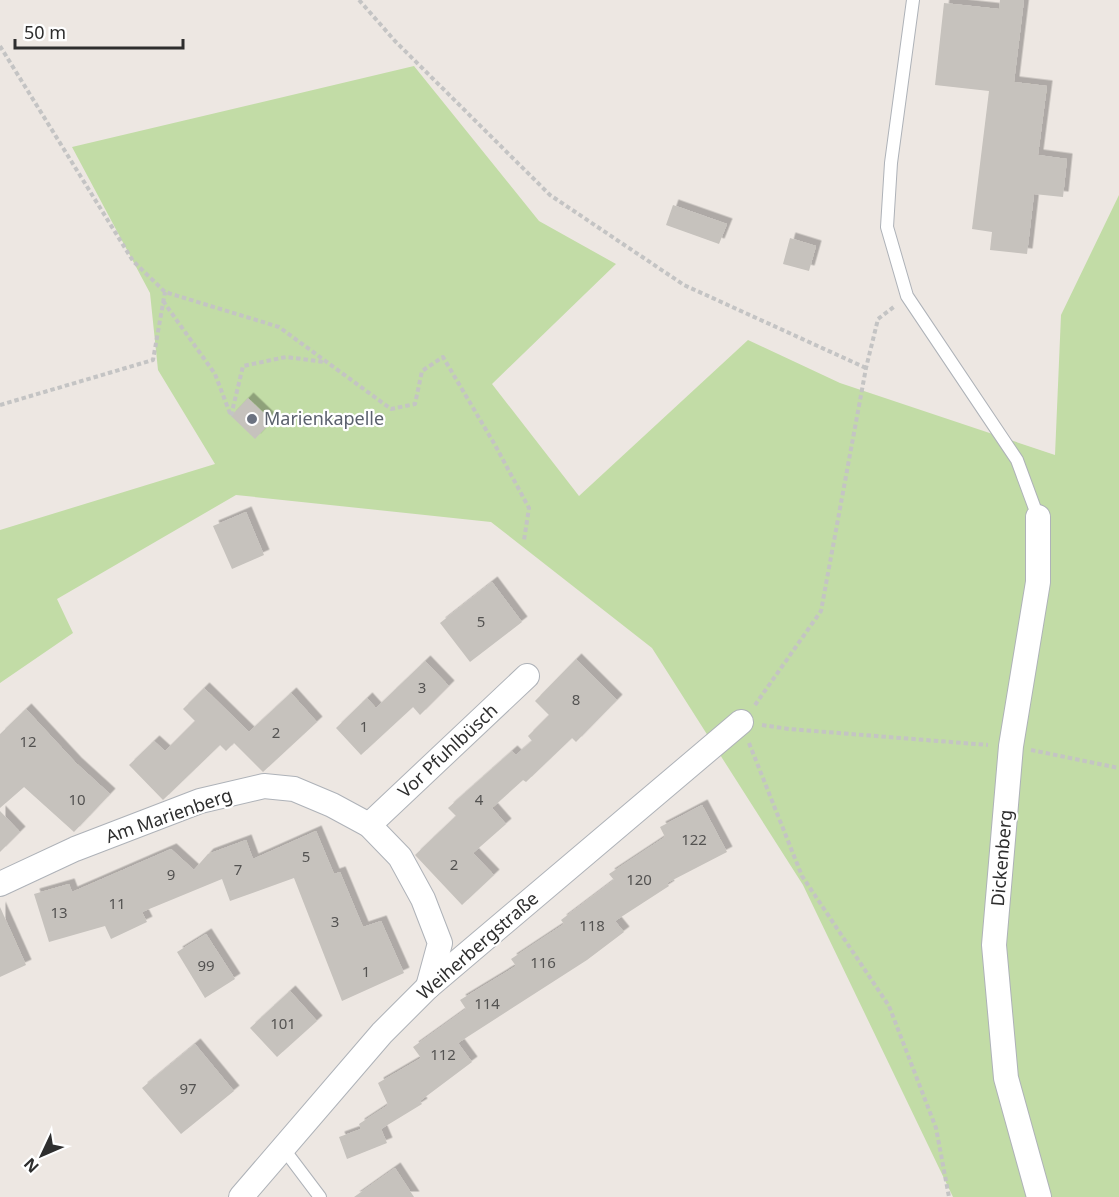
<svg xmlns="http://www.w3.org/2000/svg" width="1119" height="1197" font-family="'Noto Sans',sans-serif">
  <defs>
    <filter id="shadow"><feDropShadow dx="5.5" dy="-5.5" stdDeviation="0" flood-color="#0004"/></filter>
  </defs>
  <rect width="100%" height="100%" fill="#ede7e2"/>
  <!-- green -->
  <path fill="#c2dca6" d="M 414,66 L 539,221 L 616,264 L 492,384 L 579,496 L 748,340 L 840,383 L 1055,455 L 1061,315 L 1119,195 L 1119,1197 L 953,1197 L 803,885 L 652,648 L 491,522 L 236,495 L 57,599 L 73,633 L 0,683 L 0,530 L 215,464 L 158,370 L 150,293 L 72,147 Z"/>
  <!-- building -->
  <g fill="#c6c2bd" filter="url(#shadow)">
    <path d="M 1000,0 L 1024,0 L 1014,82 L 1047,86 L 1038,155 L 1067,159 L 1063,197 L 1034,194 L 1027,254 L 990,250 L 992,232 L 972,229 L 989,91 L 935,85 L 944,3 L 999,9 Z"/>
    <path d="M 673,205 L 727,224 L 719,244 L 666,225 Z"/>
    <path d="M 790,238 L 816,246 L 809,271 L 783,264 Z"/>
    <path d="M 248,398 L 272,421 L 255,439 L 231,416 Z"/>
    <path d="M 246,512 L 264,555 L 232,569 L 213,526 Z"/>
    <path d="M 492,582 L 522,622 L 470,662 L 440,623 Z"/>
    <path d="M 576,659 L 617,700 L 576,742 L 572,738 L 526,782 L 523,780 L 492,808 L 506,824 L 473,853 L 494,875 L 462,905 L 415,855 L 456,816 L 448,808 L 512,751 L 516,755 L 532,741 L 528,736 L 549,715 L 535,701 Z"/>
    <path d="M 425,661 L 449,686 L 420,715 L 413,707 L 361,755 L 336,728 L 367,698 L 376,708 Z"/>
    <path d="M 204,688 L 249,732 L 291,693 L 317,722 L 263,772 L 234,743 L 226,751 L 220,745 L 163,800 L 129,765 L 154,741 L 165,751 L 195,721 L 183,709 Z"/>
    <path d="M 26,709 L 76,763 L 110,794 L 74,832 L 24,787 L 0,808 L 0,734 Z"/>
    <path d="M 702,805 L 727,852 L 667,883 L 669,886 L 615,921 L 624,932 L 587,960 L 458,1043 L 472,1062 L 420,1101 L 422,1104 L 381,1129 L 387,1143 L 347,1159 L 339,1137 L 361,1129 L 359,1124 L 388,1105 L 378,1083 L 421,1058 L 413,1047 L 466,1009 L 460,1000 L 516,966 L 511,959 L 564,924 L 561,920 L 614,880 L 609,874 L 665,837 L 660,827 Z"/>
    <path d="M 0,811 L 20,832 L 0,852 Z"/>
    <path d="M 316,831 L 334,874 L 340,872 L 363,927 L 381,921 L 404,973 L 342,1001 L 294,878 L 230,901 L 222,879 L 142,912 L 147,922 L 111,939 L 105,926 L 49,942 L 34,894 L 69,884 L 72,892 L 171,849 L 194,870 L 208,854 L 246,840 L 253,859 Z"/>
    <path d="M 0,907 L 26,965 L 0,977 Z"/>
    <path d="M 206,934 L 235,979 L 205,998 L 177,952 Z"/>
    <path d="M 290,991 L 317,1021 L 277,1057 L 250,1028 Z"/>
    <path d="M 195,1044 L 234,1091 L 181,1134 L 142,1088 Z"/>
    <path d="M 395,1168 L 414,1197 L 354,1197 Z"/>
  </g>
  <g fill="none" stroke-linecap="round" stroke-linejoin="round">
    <!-- service casing -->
    <g stroke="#aeb2b8" stroke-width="14">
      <g id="service">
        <path d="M 913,0 L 891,163 L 887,227 L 907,296 L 1017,460 L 1038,517"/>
        <path d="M 283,1148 L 320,1197"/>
      </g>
    </g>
    <!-- minor casing -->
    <g stroke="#aeb2b8" stroke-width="26">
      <g id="minor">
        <path d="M 1038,517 L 1038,582 L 1011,746 L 994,945 L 1006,1078 L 1039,1197"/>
        <path d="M 369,825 L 527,676"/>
        <path d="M 0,884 L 75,849 L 200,801 L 264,786 L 294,789 L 332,805 L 369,825 L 400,857 L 423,899 L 440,943 L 428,987"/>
        <path d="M 241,1197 L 382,1033 L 428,987 L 741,722"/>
      </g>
    </g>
    <!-- path -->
    <g stroke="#c4c4c4" stroke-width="4" stroke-dasharray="4.5 3" stroke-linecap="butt">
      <path d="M 359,0 L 395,41 L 550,195 L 684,285 L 866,368"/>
      <path d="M 0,46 L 133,261 L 165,292 L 279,327 L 391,409 L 415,404 L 422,371 L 443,357 L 495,445 L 529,508 L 524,540"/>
      <path d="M 163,301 L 215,374 L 231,416 L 243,366 L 286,357 L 325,362"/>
      <path d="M 0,405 L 153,360 L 165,292"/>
      <path d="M 755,705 L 821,611 L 866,368 L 878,319 L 895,306"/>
      <path d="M 762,725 L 789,729 L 988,745"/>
      <path d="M 749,743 L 802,876 L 889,1006 L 936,1128 L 949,1197"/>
      <path d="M 1031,750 L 1119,768"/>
    </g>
    <!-- service -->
    <use href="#service" stroke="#fff" stroke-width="12"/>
    <!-- minor -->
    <use href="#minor" stroke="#fff" stroke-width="24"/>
  </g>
  <!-- markers -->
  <circle fill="#6b7280" stroke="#fff" stroke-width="2" cx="252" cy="419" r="6"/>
  <g text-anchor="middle" stroke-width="4.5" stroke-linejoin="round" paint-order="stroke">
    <!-- number labels -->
    <g font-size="15" fill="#545352">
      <text x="481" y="627">5</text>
      <text x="422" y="693">3</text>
      <text x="576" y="705">8</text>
      <text x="364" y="732">1</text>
      <text x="276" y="738">2</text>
      <text x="28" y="747">12</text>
      <text x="77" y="805">10</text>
      <text x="479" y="805">4</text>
      <text x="694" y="845">122</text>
      <text x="306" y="862">5</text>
      <text x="454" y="870">2</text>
      <text x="238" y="875">7</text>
      <text x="171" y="880">9</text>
      <text x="639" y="885">120</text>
      <text x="117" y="909">11</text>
      <text x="59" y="918">13</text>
      <text x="335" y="927">3</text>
      <text x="592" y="931">118</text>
      <text x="543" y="968">116</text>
      <text x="206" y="971">99</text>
      <text x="366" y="977">1</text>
      <text x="487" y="1009">114</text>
      <text x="283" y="1029">101</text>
      <text x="443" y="1060">112</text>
      <text x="188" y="1094">97</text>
    </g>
    <!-- worship labels -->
    <g font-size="18" fill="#5b616d" stroke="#fff" text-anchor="start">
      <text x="264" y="425">Marienkapelle</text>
    </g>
    <!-- street labels -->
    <g font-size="18" fill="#2e2e2e" stroke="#fff">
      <text transform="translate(448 751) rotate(-43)" y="6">Vor Pfuhlbüsch</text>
      <text transform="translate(169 816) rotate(-19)" y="6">Am Marienberg</text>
      <text transform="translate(1002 858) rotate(-85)" y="6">Dickenberg</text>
      <text transform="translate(478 946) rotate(-41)" y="6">Weiherbergstraße</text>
    </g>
  </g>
  <!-- north arrow -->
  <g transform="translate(42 1155) rotate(226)" stroke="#ffffff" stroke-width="4.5" paint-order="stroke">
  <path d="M0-4.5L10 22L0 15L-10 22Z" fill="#2e2e2e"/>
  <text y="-9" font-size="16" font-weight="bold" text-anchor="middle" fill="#2e2e2e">N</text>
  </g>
  <!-- scale -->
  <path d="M15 39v9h168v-9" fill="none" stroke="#2e2e2e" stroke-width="3"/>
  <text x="24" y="39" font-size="18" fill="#2e2e2e" stroke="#ffffff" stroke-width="4.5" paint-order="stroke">50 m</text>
</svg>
